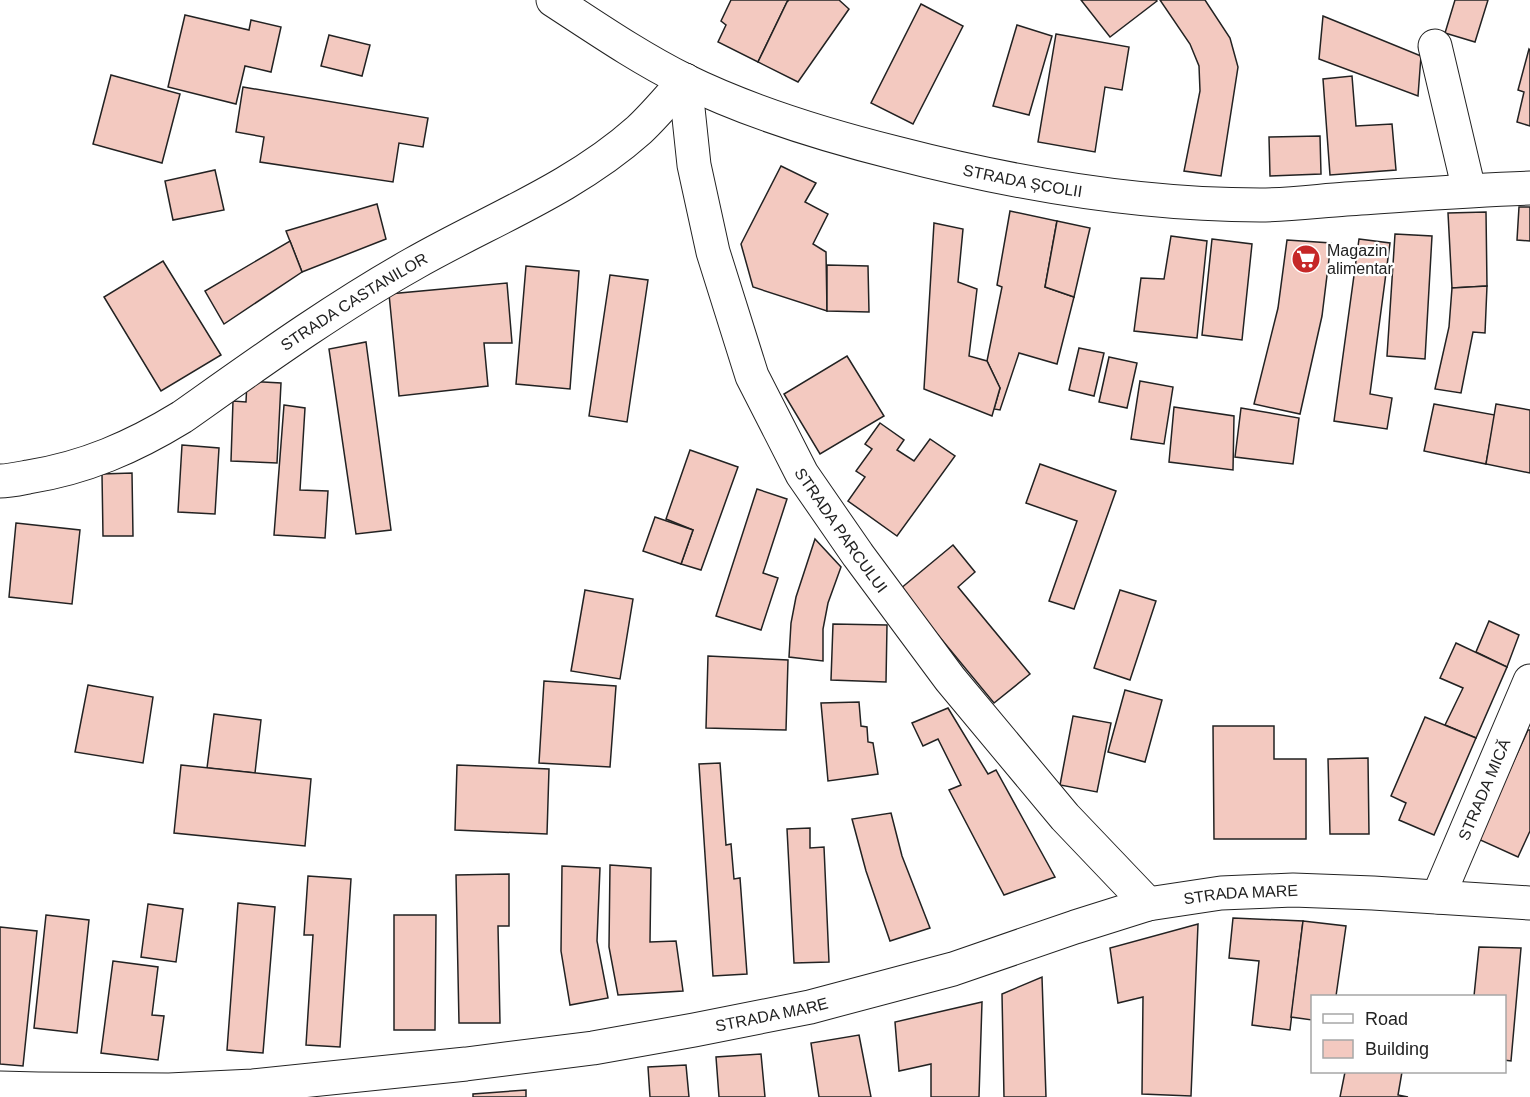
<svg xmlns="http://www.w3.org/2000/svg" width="1530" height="1097" font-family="Arial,sans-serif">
  <rect width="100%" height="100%" fill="#fff"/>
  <!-- building -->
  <g fill="#f3c9c0" stroke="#222" stroke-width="1.5">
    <path d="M 731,0 L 789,0 L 787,2 L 758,62 L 718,42 L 726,25 L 721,21 Z"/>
    <path d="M 789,0 L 839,0 L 849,9 L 798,82 L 758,62 L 787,2 Z"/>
    <path d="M 1081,0 L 1156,0 L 1157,1 L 1110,37 Z"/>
    <path d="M 1160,0 L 1205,0 L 1230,38 L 1238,67 L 1221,176 L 1184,171 L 1200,91 L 1199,66 L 1190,44 Z"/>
    <path d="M 1455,0 L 1488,0 L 1475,42 L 1445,33 Z"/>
    <path d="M 921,4 L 963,26 L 913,124 L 871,103 Z"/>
    <path d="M 185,15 L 249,30 L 251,20 L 281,27 L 271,72 L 245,66 L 236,104 L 168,87 Z"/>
    <path d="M 1323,16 L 1421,56 L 1418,96 L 1319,59 Z"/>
    <path d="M 1017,25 L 1052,36 L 1029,115 L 993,106 Z"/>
    <path d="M 1056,34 L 1129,47 L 1122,90 L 1105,87 L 1095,152 L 1038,142 Z"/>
    <path d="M 329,35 L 370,45 L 362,76 L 321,66 Z"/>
    <path d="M 1529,49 L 1530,50 L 1530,126 L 1517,122 L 1524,92 L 1518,90 Z"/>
    <path d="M 111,75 L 180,94 L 162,163 L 93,144 Z"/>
    <path d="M 1352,76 L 1356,126 L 1392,124 L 1396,170 L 1330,175 L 1323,79 Z"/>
    <path d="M 243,87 L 428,118 L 423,147 L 399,143 L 393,182 L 260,162 L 264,137 L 236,132 Z"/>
    <path d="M 1320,136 L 1321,174 L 1270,176 L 1269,137 Z"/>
    <path d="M 781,166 L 816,183 L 805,202 L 828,214 L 813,244 L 826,252 L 827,311 L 753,287 L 741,244 Z"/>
    <path d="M 215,170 L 224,210 L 173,220 L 165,181 Z"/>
    <path d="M 377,204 L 386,239 L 302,272 L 286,231 Z"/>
    <path d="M 1519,207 L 1530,207 L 1530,241 L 1517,240 Z"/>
    <path d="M 1010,211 L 1057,221 L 1045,287 L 1074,297 L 1057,364 L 1019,353 L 1000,410 L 994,409 L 1000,388 L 987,361 L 1002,287 L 997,285 Z"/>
    <path d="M 1486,212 L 1487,286 L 1452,288 L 1448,213 Z"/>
    <path d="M 1057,221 L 1090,228 L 1074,297 L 1045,287 Z"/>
    <path d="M 934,223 L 963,229 L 958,282 L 977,289 L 969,356 L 987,361 L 1000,388 L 992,416 L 924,389 Z"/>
    <path d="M 1395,234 L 1432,236 L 1425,359 L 1387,356 Z"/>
    <path d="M 1171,236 L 1207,241 L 1197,338 L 1134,331 L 1141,278 L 1164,279 Z"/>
    <path d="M 1212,239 L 1252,244 L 1242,340 L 1202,335 Z"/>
    <path d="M 1359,239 L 1390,243 L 1370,394 L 1392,398 L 1387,429 L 1334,421 Z"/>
    <path d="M 1287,240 L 1331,243 L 1322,316 L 1300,414 L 1254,404 L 1278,308 Z"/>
    <path d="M 290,241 L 302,272 L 224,324 L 205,291 Z"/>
    <path d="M 163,261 L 221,355 L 161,391 L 104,297 Z"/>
    <path d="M 827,265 L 868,266 L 869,312 L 827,311 Z"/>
    <path d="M 526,266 L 579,271 L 570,389 L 516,384 Z"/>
    <path d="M 610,275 L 648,280 L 627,422 L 589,416 Z"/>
    <path d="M 507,283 L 512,343 L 484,343 L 488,386 L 399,396 L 389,294 Z"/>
    <path d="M 1487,286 L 1485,333 L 1473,332 L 1461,393 L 1435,389 L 1449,327 L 1452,288 Z"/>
    <path d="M 366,342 L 391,530 L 356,534 L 329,349 Z"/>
    <path d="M 1079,348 L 1104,353 L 1094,396 L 1069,390 Z"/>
    <path d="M 847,356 L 884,416 L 820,454 L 784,394 Z"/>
    <path d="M 1109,357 L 1137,363 L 1127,408 L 1099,402 Z"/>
    <path d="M 247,381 L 281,383 L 277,463 L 231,461 L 233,401 L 246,402 Z"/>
    <path d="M 1140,381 L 1173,387 L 1164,444 L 1131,439 Z"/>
    <path d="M 1434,404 L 1495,415 L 1486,464 L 1424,451 Z"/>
    <path d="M 1496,404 L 1530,410 L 1530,473 L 1486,464 Z"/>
    <path d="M 284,405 L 305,408 L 300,490 L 328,491 L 325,538 L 274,535 Z"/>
    <path d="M 1174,407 L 1234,416 L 1233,470 L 1169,462 Z"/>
    <path d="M 1241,408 L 1299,418 L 1293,464 L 1235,457 Z"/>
    <path d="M 880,423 L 904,440 L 897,450 L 914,461 L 930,439 L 955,456 L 897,536 L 848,501 L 865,477 L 856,471 L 872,449 L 865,444 Z"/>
    <path d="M 182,445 L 219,448 L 215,514 L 178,512 Z"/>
    <path d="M 690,450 L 738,467 L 701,570 L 681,564 L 693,530 L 666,519 Z"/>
    <path d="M 1040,464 L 1116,491 L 1074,609 L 1049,601 L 1077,521 L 1026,503 Z"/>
    <path d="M 132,473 L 133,536 L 103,536 L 102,474 Z"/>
    <path d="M 757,489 L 787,499 L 763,573 L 778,578 L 761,630 L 716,616 Z"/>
    <path d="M 655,517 L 693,530 L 681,564 L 643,551 Z"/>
    <path d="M 16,523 L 80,530 L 72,604 L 9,597 Z"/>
    <path d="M 815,539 L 841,567 L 828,603 L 823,629 L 823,661 L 789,657 L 791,623 L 796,597 Z"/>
    <path d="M 953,545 L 975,572 L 958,587 L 1030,674 L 994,703 L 900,589 Z"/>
    <path d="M 585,590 L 633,599 L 620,679 L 571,671 Z"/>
    <path d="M 1120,590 L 1156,601 L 1130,680 L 1094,668 Z"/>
    <path d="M 1489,621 L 1519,635 L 1507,667 L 1476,652 Z"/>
    <path d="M 833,624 L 887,625 L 886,682 L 831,680 Z"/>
    <path d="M 1456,643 L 1507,667 L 1476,738 L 1445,725 L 1463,688 L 1440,678 Z"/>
    <path d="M 708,656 L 788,660 L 786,730 L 706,728 Z"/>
    <path d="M 544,681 L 616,686 L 610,767 L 539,763 Z"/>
    <path d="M 88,685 L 153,697 L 143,763 L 75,752 Z"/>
    <path d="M 1125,690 L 1162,700 L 1145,762 L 1108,752 Z"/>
    <path d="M 859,702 L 861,726 L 867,727 L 868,742 L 873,743 L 878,774 L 828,781 L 821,703 Z"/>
    <path d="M 948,708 L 988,774 L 996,770 L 1055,877 L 1004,895 L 949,790 L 961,785 L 938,739 L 923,746 L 912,723 Z"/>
    <path d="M 214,714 L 261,720 L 255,773 L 207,768 Z"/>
    <path d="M 1073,716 L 1111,723 L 1097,792 L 1060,785 Z"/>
    <path d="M 1425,717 L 1476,738 L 1434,835 L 1399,820 L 1406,803 L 1391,796 Z"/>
    <path d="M 1213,726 L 1274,726 L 1274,759 L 1306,759 L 1306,839 L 1214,839 Z"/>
    <path d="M 1528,730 L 1530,730 L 1530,831 L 1518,857 L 1478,839 Z"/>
    <path d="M 1368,758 L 1369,834 L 1330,834 L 1328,759 Z"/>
    <path d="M 720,763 L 726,845 L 731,844 L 734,879 L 740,878 L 747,974 L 713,976 L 699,764 Z"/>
    <path d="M 181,765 L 311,779 L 305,846 L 174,833 Z"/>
    <path d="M 457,765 L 549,769 L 547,834 L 455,830 Z"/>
    <path d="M 891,813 L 902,856 L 930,928 L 890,941 L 866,871 L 852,819 Z"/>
    <path d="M 810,828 L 810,848 L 824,847 L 829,962 L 794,963 L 787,829 Z"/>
    <path d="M 610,865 L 651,868 L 650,942 L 676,941 L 683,991 L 618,995 L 609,947 Z"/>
    <path d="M 562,866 L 600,868 L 597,941 L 608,998 L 570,1005 L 561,951 Z"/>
    <path d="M 509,874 L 509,926 L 498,926 L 500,1023 L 459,1023 L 456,875 Z"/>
    <path d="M 308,876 L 351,879 L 340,1047 L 306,1045 L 313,935 L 304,935 Z"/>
    <path d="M 238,903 L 275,907 L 263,1053 L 227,1050 Z"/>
    <path d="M 148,904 L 183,909 L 176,962 L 141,957 Z"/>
    <path d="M 46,915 L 89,920 L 77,1033 L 34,1028 Z"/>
    <path d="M 394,915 L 436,915 L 435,1030 L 394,1030 Z"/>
    <path d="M 1233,918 L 1303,921 L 1290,1030 L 1252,1025 L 1259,961 L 1229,958 Z"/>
    <path d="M 1303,921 L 1346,926 L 1336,996 L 1312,996 L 1312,1020 L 1291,1017 Z"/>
    <path d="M 1198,924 L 1191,1096 L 1142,1094 L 1143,997 L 1118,1003 L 1110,948 Z"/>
    <path d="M 0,927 L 37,931 L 23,1066 L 0,1064 Z"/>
    <path d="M 1479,947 L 1521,948 L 1511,1061 L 1504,1060 L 1504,996 L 1474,996 Z"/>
    <path d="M 113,961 L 158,967 L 152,1015 L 164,1016 L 158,1060 L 101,1053 Z"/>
    <path d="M 1042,977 L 1046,1097 L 1004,1097 L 1002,994 Z"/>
    <path d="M 982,1002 L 979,1097 L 931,1097 L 931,1064 L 899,1071 L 895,1022 Z"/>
    <path d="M 859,1035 L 871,1097 L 819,1097 L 811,1043 Z"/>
    <path d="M 761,1054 L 765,1097 L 719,1097 L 716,1057 Z"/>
    <path d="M 686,1065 L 689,1097 L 650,1097 L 648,1067 Z"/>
    <path d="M 1345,1072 L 1402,1072 L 1398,1095 L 1408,1097 L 1340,1097 Z"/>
    <path d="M 526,1090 L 526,1097 L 473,1097 L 473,1094 Z"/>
  </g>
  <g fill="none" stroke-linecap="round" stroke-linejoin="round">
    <!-- minor casing -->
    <g stroke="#222" stroke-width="35">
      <g id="minor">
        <path id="s1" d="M 553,0 C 596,28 638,57 684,80 C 751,113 824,135 896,153 C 1012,183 1139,205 1260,205 C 1288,205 1318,201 1346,199 C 1408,195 1469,190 1530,188"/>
        <path d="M 1435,46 L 1469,190"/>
        <path id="s2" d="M 685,80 L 694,165 L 713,252 L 752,376 L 802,474 L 858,555 L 950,679 L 1065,817 L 1148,904"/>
        <path id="s3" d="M 0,481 C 9,481 18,479 28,477 C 85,468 133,447 182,417 C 257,364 333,309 413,264 C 488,221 573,189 639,130 C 655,115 670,97 685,80"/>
        <path id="s4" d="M 1438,897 L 1530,681"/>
      </g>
    </g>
    <!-- major casing -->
    <g stroke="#222" stroke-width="35">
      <g id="major">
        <path id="s5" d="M 0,1088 L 38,1089 L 169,1090 L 253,1086 L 466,1064 L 593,1048 L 694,1030 L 810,1007 L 953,969 L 1075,927 L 1148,904 L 1221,893 L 1293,890 L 1373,893 L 1530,903"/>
      </g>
    </g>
    <!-- minor -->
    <use href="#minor" stroke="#fff" stroke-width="33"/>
    <!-- major -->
    <use href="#major" stroke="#fff" stroke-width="33"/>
  </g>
  <!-- icons -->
  <defs>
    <g id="supermarket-disc" transform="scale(1.5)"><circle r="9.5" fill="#c62828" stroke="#fff"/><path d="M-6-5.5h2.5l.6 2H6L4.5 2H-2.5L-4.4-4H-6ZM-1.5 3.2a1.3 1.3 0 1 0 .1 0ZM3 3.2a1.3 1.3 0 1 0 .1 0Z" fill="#fff"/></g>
  </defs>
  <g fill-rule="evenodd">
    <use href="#supermarket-disc" x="1306" y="259"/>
  </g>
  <g text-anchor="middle" stroke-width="4.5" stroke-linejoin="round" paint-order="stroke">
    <!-- street labels -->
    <g font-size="16" fill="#222" stroke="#fff">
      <text dy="6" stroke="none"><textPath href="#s1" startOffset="508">STRADA ȘCOLII</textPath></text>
      <text dy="6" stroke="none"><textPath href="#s3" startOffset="402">STRADA CASTANILOR</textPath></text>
      <text dy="6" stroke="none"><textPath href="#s2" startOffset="483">STRADA PARCULUI</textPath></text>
      <text dy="6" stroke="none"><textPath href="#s4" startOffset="117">STRADA MICĂ</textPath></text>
      <text dy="6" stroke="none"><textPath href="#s5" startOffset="1263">STRADA MARE</textPath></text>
      <text dy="6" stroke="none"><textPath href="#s5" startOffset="777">STRADA MARE</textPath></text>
    </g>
    <!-- poi labels -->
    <g font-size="16" fill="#222" stroke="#fff" text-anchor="start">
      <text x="1327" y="256">Magazin<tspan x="1327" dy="18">alimentar</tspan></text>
    </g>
  </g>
  <!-- legend -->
  <rect x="1311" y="995" width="195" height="78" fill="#ffffff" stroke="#a7a7a7" stroke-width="1.5"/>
  <rect x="1323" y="1014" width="30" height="9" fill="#ffffff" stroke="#a7a7a7" stroke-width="1.5"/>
  <text x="1365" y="1025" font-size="18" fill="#222222">Road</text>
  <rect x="1323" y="1040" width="30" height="18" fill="#f3c9c0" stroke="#a7a7a7" stroke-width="1.5"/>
  <text x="1365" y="1055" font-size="18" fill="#222222">Building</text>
</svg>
